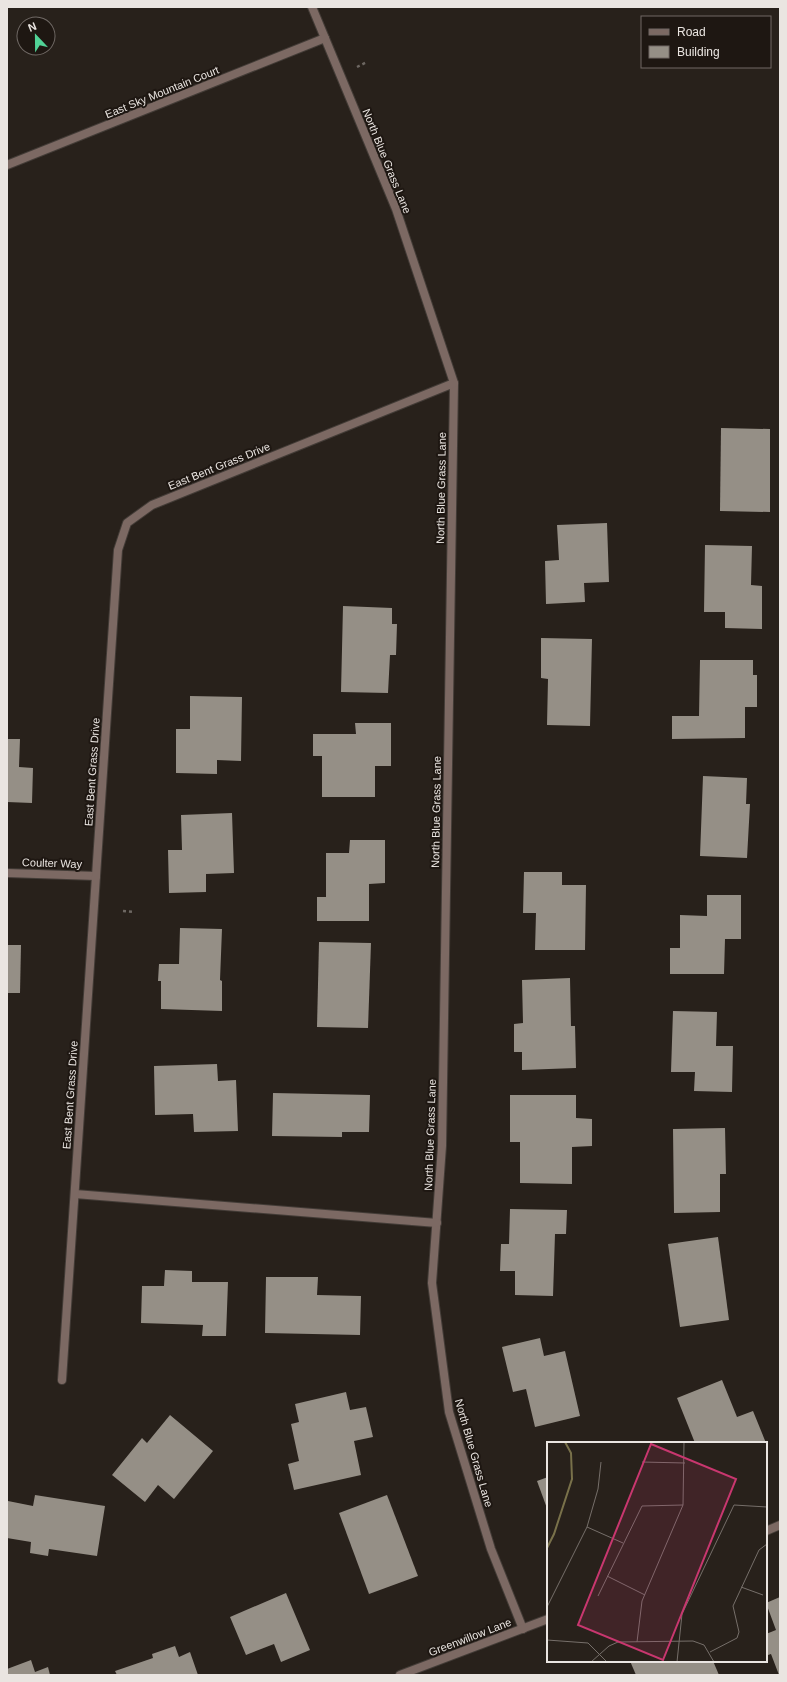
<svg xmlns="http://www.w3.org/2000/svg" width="787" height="1682" font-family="Helvetica,sans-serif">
  <rect width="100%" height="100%" fill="#28211b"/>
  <!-- building -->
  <g fill="#958f86">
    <path d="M 721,428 L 770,429 L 770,512 L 720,511 Z"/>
    <path d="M 607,523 L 609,582 L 584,583 L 585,602 L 546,604 L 545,561 L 559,560 L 557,525 Z"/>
    <path d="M 705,545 L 752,546 L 751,585 L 762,586 L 762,629 L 725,628 L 725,612 L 704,612 Z"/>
    <path d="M 343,606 L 392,608 L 392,624 L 397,624 L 396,655 L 390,655 L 388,693 L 341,692 Z"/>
    <path d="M 541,638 L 592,639 L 590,726 L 547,725 L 548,679 L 541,678 Z"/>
    <path d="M 700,660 L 753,660 L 753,675 L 757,675 L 757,707 L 745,707 L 745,738 L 672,739 L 672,716 L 699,716 Z"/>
    <path d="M 190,696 L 242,697 L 241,761 L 217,760 L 217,774 L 176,773 L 176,729 L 190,729 Z"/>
    <path d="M 355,723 L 391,723 L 391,766 L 375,766 L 375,797 L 322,797 L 322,756 L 313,756 L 313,734 L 356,734 Z"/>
    <path d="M 7,739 L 20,739 L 19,767 L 33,768 L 32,803 L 7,802 Z"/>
    <path d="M 703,776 L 747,778 L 746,804 L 750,804 L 747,858 L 700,856 Z"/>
    <path d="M 232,813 L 234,873 L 206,874 L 206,892 L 169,893 L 168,850 L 182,850 L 181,815 Z"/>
    <path d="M 350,840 L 385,840 L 385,883 L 369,884 L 369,921 L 317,921 L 317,897 L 326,897 L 326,853 L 349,853 Z"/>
    <path d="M 524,872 L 562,872 L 562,885 L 586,885 L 585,950 L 535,950 L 536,913 L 523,913 Z"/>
    <path d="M 707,895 L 741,895 L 741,939 L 725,939 L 724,974 L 670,974 L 670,948 L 680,948 L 680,915 L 707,916 Z"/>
    <path d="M 180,928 L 222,929 L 220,980 L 222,981 L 222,1011 L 161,1009 L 161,981 L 158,981 L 159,964 L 179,964 Z"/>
    <path d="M 319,942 L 371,943 L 368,1028 L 317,1027 Z"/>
    <path d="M 7,945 L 21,945 L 20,993 L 7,993 Z"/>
    <path d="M 570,978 L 571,1026 L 575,1026 L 576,1068 L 522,1070 L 522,1052 L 514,1052 L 514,1024 L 523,1023 L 522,980 Z"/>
    <path d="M 673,1011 L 717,1012 L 716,1046 L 733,1046 L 732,1092 L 694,1091 L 695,1072 L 671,1072 Z"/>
    <path d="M 217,1064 L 218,1081 L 236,1080 L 238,1131 L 194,1132 L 193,1114 L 155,1115 L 154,1066 Z"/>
    <path d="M 273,1093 L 370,1095 L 369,1132 L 342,1132 L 342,1137 L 272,1136 Z"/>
    <path d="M 510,1095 L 576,1095 L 576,1118 L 592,1119 L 592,1146 L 572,1147 L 572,1184 L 520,1183 L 520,1142 L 510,1142 Z"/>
    <path d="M 725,1128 L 726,1174 L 720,1174 L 720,1212 L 674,1213 L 673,1129 Z"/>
    <path d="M 510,1209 L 567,1210 L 566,1234 L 555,1234 L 553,1296 L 515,1295 L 515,1271 L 500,1271 L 501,1244 L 509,1244 Z"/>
    <path d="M 718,1237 L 729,1320 L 680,1327 L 668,1244 Z"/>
    <path d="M 165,1270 L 192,1271 L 192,1282 L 228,1282 L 226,1336 L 202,1336 L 203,1325 L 141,1323 L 142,1286 L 164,1286 Z"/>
    <path d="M 266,1277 L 318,1277 L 317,1295 L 361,1296 L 360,1335 L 265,1333 Z"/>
    <path d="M 540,1338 L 544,1356 L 565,1351 L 580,1416 L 535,1427 L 526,1389 L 513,1392 L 502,1347 Z"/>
    <path d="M 722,1380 L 737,1417 L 753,1411 L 766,1443 L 695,1443 L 677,1398 Z"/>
    <path d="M 346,1392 L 350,1410 L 366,1407 L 373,1437 L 354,1441 L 361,1475 L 294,1490 L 288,1464 L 299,1461 L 291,1424 L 299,1422 L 295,1404 Z"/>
    <path d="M 170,1415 L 213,1451 L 174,1499 L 158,1485 L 145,1502 L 112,1475 L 142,1438 L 147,1443 Z"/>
    <path d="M 548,1477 L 548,1511 L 537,1481 Z"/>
    <path d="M 35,1495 L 105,1506 L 97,1556 L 49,1549 L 48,1556 L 30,1553 L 31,1542 L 7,1538 L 8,1501 L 33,1506 Z"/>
    <path d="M 387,1495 L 418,1576 L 369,1594 L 339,1513 Z"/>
    <path d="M 286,1593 L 310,1650 L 281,1662 L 274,1644 L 246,1655 L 230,1617 Z"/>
    <path d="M 780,1597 L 780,1675 L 779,1675 L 771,1654 L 768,1655 L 766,1650 L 766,1634 L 776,1630 L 766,1603 Z"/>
    <path d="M 175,1646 L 179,1657 L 190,1652 L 198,1675 L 117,1675 L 115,1671 L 153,1658 L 152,1654 Z"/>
    <path d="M 31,1660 L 35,1672 L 48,1667 L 50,1675 L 7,1675 L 7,1669 Z"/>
    <path d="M 630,1661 L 713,1661 L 719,1675 L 636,1675 Z"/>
  </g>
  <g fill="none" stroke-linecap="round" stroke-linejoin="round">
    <!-- minor casing -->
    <g stroke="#433c37" stroke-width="10">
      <g id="minor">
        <path d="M 312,7 L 396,209 L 454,383 L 442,1146 L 432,1283 L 449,1412 L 491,1549 L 523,1629"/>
        <path d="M 7,165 L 325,38"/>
        <path d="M 7,873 L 96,876"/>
        <path d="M 75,1194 L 437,1223"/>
        <path d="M 62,1380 L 118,550 L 127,523 L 152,505 L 454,383"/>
        <path d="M 766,1531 L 780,1525"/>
        <path d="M 400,1675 L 548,1619"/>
      </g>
    </g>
    <!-- path -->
    <g stroke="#6d6762" stroke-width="2.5" stroke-dasharray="3 3" stroke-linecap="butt">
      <path d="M 357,67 L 367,62"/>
      <path d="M 123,911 L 135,912"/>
    </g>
    <!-- minor -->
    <use href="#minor" stroke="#7c6963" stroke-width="8"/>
  </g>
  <g text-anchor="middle" stroke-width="4" stroke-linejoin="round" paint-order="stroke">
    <!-- street labels -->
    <g font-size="11" fill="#eae5e1" stroke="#1e1712">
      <text transform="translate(162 92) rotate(-22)" y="4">East Sky Mountain Court</text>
      <text transform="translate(387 161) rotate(68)" y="4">North Blue Grass Lane</text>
      <text transform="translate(219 466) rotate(-22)" y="4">East Bent Grass Drive</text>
      <text transform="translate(441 488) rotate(-89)" y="4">North Blue Grass Lane</text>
      <text transform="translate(92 772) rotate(-86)" y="4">East Bent Grass Drive</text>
      <text transform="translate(436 812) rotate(-89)" y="4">North Blue Grass Lane</text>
      <text transform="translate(52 863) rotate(2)" y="4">Coulter Way</text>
      <text transform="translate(70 1095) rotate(-86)" y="4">East Bent Grass Drive</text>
      <text transform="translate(430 1135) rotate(-88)" y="4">North Blue Grass Lane</text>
      <text transform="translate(474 1453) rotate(74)" y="4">North Blue Grass Lane</text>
      <text transform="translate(470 1637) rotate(-21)" y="4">Greenwillow Lane</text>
    </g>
  </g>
  <!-- overview -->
  <g transform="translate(547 1442)">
    <rect width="220" height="220" fill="#28211b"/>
    <path fill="none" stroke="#79714a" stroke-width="2" d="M 0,106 L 7,92 L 25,37 L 24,11 L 18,0"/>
    <path fill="none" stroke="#766f6a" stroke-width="1" d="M 95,20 L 138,21M 40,85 L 76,101M 60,134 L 98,153M 194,145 L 216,153M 51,154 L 95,64 L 136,63M 0,165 L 40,85 L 51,47 L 54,20M 0,198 L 41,201 L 60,220M 90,200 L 95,159 L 136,63 L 137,0M 163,210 L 190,196 L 192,190 L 186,164 L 212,108 L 220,102M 44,220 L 62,204 L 71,200 L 146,199 L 157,203 L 167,220M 130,220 L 135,172 L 187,63 L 220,65"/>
    <path fill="#c8376f" fill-opacity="0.15" stroke="#c8376f" stroke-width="2" d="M 104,2 L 189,37 L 116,218 L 31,183 Z"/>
    <rect width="220" height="220" fill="none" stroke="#eae5e1" stroke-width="2"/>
  </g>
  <!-- border -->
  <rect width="787" height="1682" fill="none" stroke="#eae5e1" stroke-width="16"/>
  <!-- legend -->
  <rect x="641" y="16" width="130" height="52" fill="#1e1712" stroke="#706965"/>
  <rect x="649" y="29" width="20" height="6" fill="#7c6963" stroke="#706965"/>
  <text x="677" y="36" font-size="12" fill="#eae5e1">Road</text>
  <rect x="649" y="46" width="20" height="12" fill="#958f86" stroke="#706965"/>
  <text x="677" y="56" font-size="12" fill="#eae5e1">Building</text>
  <!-- north arrow -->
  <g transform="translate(36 36) rotate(338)"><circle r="19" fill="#1e1712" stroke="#706965"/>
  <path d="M0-3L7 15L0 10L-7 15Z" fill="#51d397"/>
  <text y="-6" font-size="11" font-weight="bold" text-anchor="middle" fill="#eae5e1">N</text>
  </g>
</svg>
